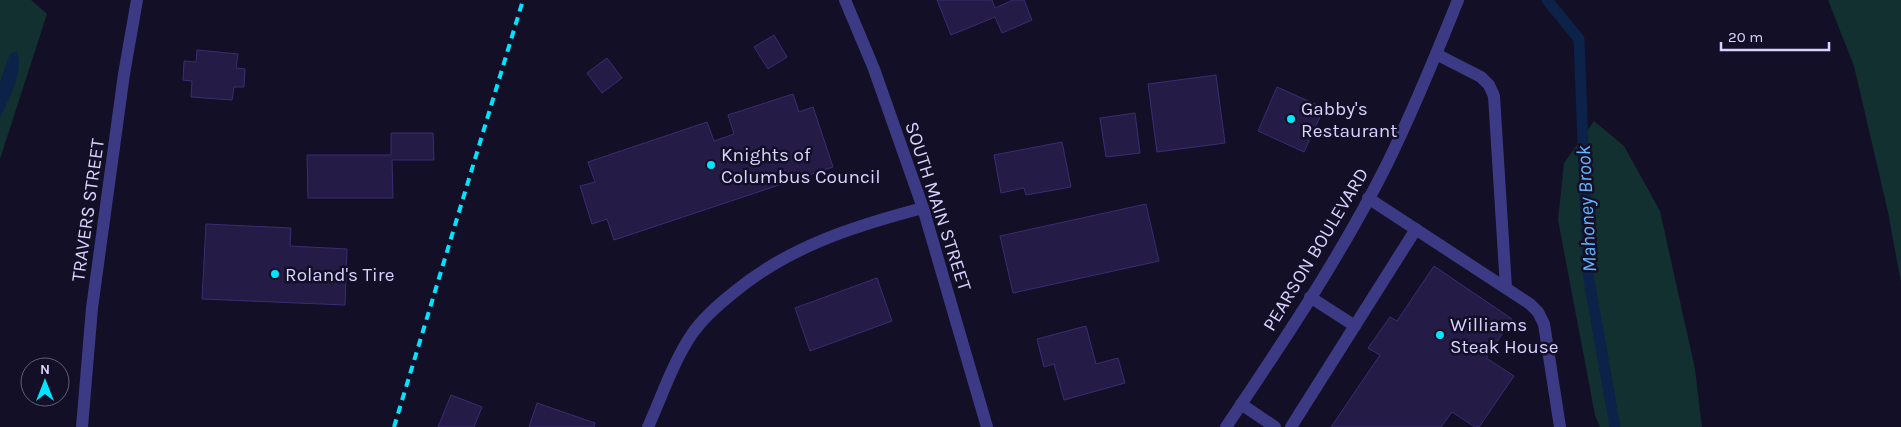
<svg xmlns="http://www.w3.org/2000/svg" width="1901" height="427" font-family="Karla,sans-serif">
  <rect width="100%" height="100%" fill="#130f26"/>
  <!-- green -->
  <g fill="#12302f">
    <path d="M 0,0 L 31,0 L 47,14 L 0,159 Z"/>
    <path d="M 1828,0 L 1901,0 L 1901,283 L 1888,212 L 1854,66 Z"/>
    <path d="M 1594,121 L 1624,146 L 1660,211 L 1695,369 L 1702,427 L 1600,427 L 1595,415 L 1558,220 L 1564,163 Z"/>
  </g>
  <!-- water -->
  <path fill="#0c2248" d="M 17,51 C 24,74 9,97 0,118 L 0,82 L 10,54 Z"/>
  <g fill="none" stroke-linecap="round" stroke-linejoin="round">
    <!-- stream -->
    <path stroke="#0c2248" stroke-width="11" d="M 1547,0 L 1579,39 L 1588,274 L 1615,427"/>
  </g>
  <!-- building -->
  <g fill="#241b47" stroke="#3b2d73">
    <path d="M 937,0 L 992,0 L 995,8 L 1013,0 L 1024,0 L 1032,20 L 1002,33 L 995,17 L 951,35 Z"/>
    <path d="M 774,35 L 787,57 L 768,69 L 754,47 Z"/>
    <path d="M 197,50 L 238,54 L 236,68 L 245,69 L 244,87 L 234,87 L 232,100 L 191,97 L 192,81 L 183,80 L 184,61 L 196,62 Z"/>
    <path d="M 607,58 L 622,78 L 602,93 L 587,73 Z"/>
    <path d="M 1216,75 L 1225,143 L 1157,152 L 1148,84 Z"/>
    <path d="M 1277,87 L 1324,108 L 1304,152 L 1258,131 Z"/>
    <path d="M 793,94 L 799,112 L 813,107 L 833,167 L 614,240 L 607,219 L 592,224 L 580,186 L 595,182 L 588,162 L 707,122 L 714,141 L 734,134 L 728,115 Z"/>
    <path d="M 1135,113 L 1140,153 L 1106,157 L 1100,118 Z"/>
    <path d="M 391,133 L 433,133 L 434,160 L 392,160 L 393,198 L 308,198 L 307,155 L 391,155 Z"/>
    <path d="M 1062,142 L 1071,187 L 1026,195 L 1024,188 L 1001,193 L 994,155 Z"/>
    <path d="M 1146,204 L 1159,261 L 1013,293 L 1000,236 Z"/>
    <path d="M 206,224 L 291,228 L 290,246 L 347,249 L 345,305 L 202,299 Z"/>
    <path d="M 1434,266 L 1512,319 L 1486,358 L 1514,376 L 1479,427 L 1475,427 L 1452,412 L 1441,427 L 1331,427 L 1380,355 L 1368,348 L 1390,317 L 1397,321 Z"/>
    <path d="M 877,278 L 892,321 L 810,351 L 795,308 Z"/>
    <path d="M 1086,326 L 1096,364 L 1118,358 L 1125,383 L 1064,400 L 1054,364 L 1044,367 L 1037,339 Z"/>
    <path d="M 451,395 L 482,407 L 474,427 L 438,427 Z"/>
    <path d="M 537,403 L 595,423 L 594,427 L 529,427 Z"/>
  </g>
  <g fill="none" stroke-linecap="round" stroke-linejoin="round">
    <!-- service -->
    <g stroke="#3d3a85" stroke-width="12">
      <path d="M 1436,54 L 1481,77 L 1489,85 L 1494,96 L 1506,288"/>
      <path d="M 1368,198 L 1530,304 L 1538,312 L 1544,324 L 1560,427"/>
      <path d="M 1310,297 L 1355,326"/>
      <path d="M 1241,404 L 1275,427"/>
      <path d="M 1291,427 L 1416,229"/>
    </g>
    <!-- minor -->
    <g stroke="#3d3a85" stroke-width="12">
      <path d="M 845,0 L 874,69 L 923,208 L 987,427"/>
      <path d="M 82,427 L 92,308 L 124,74 L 137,0"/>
      <path d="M 648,427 C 662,396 673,362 692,334 C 703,318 718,305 733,293 C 788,247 854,226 923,208"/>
    </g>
    <!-- tertiary -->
    <path stroke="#3d3a85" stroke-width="12" d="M 1226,427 C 1283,342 1341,256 1387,164 C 1413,111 1436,55 1458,0"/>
    <!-- rail -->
    <path stroke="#00e5ff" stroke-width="4" stroke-dasharray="8 6" stroke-linecap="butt" d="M 394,427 L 523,0"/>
  </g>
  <!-- markers -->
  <g fill="#00e5ff" stroke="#130f26" stroke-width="2">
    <circle cx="1291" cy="119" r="5"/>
    <circle cx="711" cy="165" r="5"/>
    <circle cx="275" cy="274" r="5"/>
    <circle cx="1440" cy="335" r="5"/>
  </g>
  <g text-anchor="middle" stroke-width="5" stroke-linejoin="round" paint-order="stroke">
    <!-- poi labels -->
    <g font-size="19" fill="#d9d4ff" stroke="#130f26" text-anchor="start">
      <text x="1301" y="115">Gabby's<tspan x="1301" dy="22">Restaurant</tspan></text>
      <text x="721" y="161">Knights of<tspan x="721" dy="22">Columbus Council</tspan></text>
      <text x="285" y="281">Roland's Tire</text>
      <text x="1450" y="331">Williams<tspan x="1450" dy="22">Steak House</tspan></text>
    </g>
    <!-- street labels -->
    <g font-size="19" fill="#d9d4ff" stroke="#130f26">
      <text transform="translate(939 206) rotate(72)" y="7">SOUTH MAIN STREET</text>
      <text transform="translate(87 210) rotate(-82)" y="7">TRAVERS STREET</text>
      <text transform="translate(1315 249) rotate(-59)" y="7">PEARSON BOULEVARD</text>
    </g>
    <!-- water labels -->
    <g font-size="20" font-style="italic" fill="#62b6ff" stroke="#130f26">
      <text transform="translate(1586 209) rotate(-93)" y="7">Mahoney Brook</text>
    </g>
  </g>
  <!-- north arrow -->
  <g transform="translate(45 382)"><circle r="24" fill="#130f26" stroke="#625e7d"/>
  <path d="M0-4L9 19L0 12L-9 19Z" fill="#00e5ff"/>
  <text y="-8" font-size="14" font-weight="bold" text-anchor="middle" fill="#d9d4ff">N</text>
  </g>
  <!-- scale -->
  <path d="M1721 42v8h108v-8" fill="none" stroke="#d9d4ff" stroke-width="2.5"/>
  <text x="1728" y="42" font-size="15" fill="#d9d4ff" stroke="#130f26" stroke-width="4" paint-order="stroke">20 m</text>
</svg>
